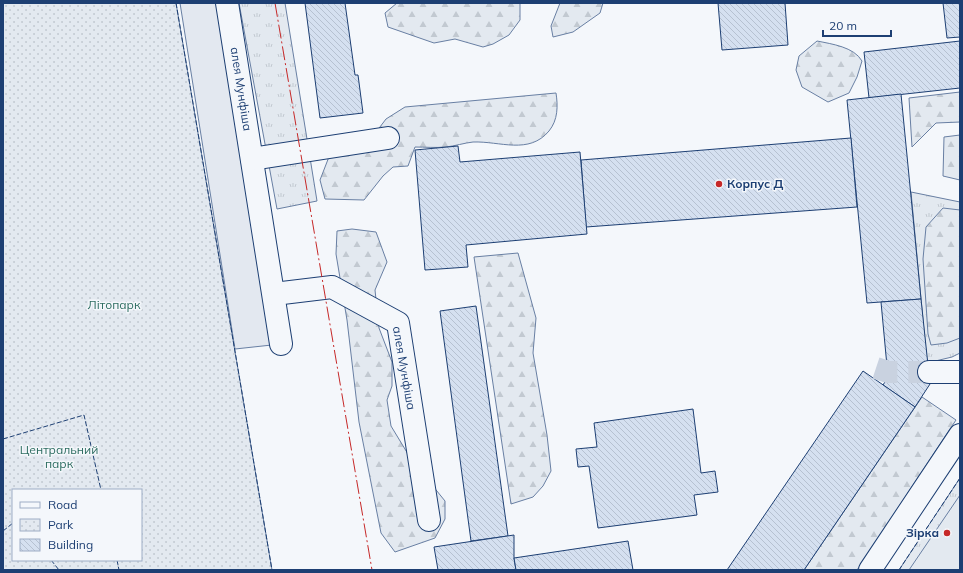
<svg xmlns="http://www.w3.org/2000/svg" width="963" height="573" font-family="Mulish,sans-serif">
  <defs>
    <pattern id="grass-tufts" width="24" height="20" patternUnits="userSpaceOnUse"><rect width="24" height="20" fill="#e3e9f0"/><path d="M3 7l-1-3M5 7V3M7 7l1-3M15 17l-1-3M17 17v-4M19 17l1-3" fill="none" stroke="#c2c9d1"/></pattern>
    <pattern id="forest-firs" width="22" height="20" patternUnits="userSpaceOnUse"><rect width="22" height="20" fill="#e3e9f0"/><path d="M5 1l3.5 6h-7zM16 11l3.5 6h-7z" fill="#c2c9d1"/></pattern>
    <pattern id="park-dots" width="8" height="8" patternUnits="userSpaceOnUse"><rect width="8" height="8" fill="#e3e9f0"/><path d="M2 2h.1M6 6h.1" fill="none" stroke="#c2c9d1" stroke-width="1.8" stroke-linecap="round"/></pattern>
    <pattern id="building-back-hatch" width="6" height="6" patternUnits="userSpaceOnUse"><rect width="6" height="6" fill="#d5e0f0"/><path d="M-1 5l2 2M0 0l6 6M5-1l2 2" fill="none" stroke="#b6c1d1"/></pattern>
  </defs>
  <rect width="100%" height="100%" fill="#f4f7fb"/>
  <!-- grass -->
  <g fill="url(#grass-tufts)" stroke="#687fa3">
    <path d="M 239,3 L 285,3 L 317,201 L 277,209 Z"/>
    <path d="M 911,192 L 960,202 L 960,353 L 952,357 L 927,363 Z"/>
    <path d="M 960,478 L 960,570 L 899,570 Z"/>
  </g>
  <!-- forest -->
  <g fill="url(#forest-firs)" stroke="#687fa3">
    <path d="M 397,3 L 520,3 L 520,20 L 509,35 L 493,44 L 483,47 L 455,39 L 434,43 L 388,27 L 385,13 Z"/>
    <path d="M 560,3 L 603,3 L 600,13 L 573,32 L 553,37 L 551,26 Z"/>
    <path d="M 817,41 C 832,44 854,47 862,61 L 857,77 L 849,93 L 828,102 L 802,87 L 796,70 L 799,56 Z"/>
    <path d="M 960,92 L 960,122 L 936,123 L 912,147 L 909,98 Z"/>
    <path d="M 556,93 C 558,106 558,120 549,131 C 529,155 500,141 473,142 C 464,143 455,146 446,147 C 435,148 425,147 415,147 L 408,166 L 393,167 L 383,176 L 364,200 L 325,199 L 320,180 L 332,149 L 367,144 L 386,119 L 405,107 Z"/>
    <path d="M 960,135 L 960,180 L 943,176 L 944,137 Z"/>
    <path d="M 943,208 L 960,210 L 960,338 L 947,343 L 931,345 L 928,334 L 923,259 L 926,227 Z"/>
    <path d="M 352,229 L 376,232 L 387,262 L 375,290 L 379,328 L 392,362 L 392,386 L 387,400 L 391,426 L 411,459 L 445,501 L 445,519 L 435,538 L 395,552 L 381,533 L 359,422 L 347,320 L 336,254 L 337,231 Z"/>
    <path d="M 518,253 L 536,318 L 533,353 L 547,435 L 551,471 L 543,486 L 533,497 L 511,504 L 474,257 Z"/>
    <path d="M 922,397 L 956,420 L 857,570 L 804,570 Z"/>
  </g>
  <!-- park -->
  <path fill="url(#park-dots)" stroke="#687fa3" fill-rule="evenodd" d="M 3,3 L 176,3 L 272,570 L 3,570 ZM 13,490 L 141,490 L 141,560 L 13,560 Z"/>
  <!-- pitch -->
  <path fill="#e3e9f0" stroke="#687fa3" d="M 960,495 L 960,570 L 909,570 Z"/>
  <!-- parking -->
  <path fill="#e3e8f0" stroke="#687fa3" d="M 180,3 L 227,3 L 281,344 L 235,349 Z"/>
  <!-- building -->
  <g fill="url(#building-back-hatch)" stroke="#1d3f73">
    <path d="M 305,3 L 345,3 L 355,75 L 358,75 L 363,113 L 320,118 Z"/>
    <path d="M 718,3 L 785,3 L 788,45 L 722,50 Z"/>
    <path d="M 943,3 L 960,3 L 960,37 L 947,38 Z"/>
    <path d="M 960,41 L 960,88 L 869,98 L 864,52 Z"/>
    <path d="M 901,94 L 921,299 L 867,303 L 847,100 Z"/>
    <path d="M 851,138 L 857,207 L 586,227 L 581,160 Z"/>
    <path d="M 458,146 L 460,162 L 580,152 L 587,234 L 466,245 L 468,267 L 425,270 L 415,150 Z"/>
    <path d="M 921,299 L 930,384 L 915,407 L 883,385 L 888,377 L 881,302 Z"/>
    <path d="M 476,306 L 508,536 L 471,541 L 440,311 Z"/>
    <path d="M 863,371 L 915,407 L 804,570 L 727,570 Z"/>
    <path d="M 693,409 L 701,473 L 715,471 L 718,492 L 694,495 L 697,515 L 598,528 L 589,466 L 578,467 L 576,449 L 597,447 L 594,423 Z"/>
    <path d="M 514,535 L 514,558 L 516,570 L 438,570 L 434,547 Z"/>
    <path d="M 628,541 L 633,570 L 516,570 L 514,558 Z"/>
  </g>
  <g fill="none" stroke-linecap="round" stroke-linejoin="round">
    <!-- minor-tunnel -->
    <path stroke="#c9d2e0" stroke-width="22" stroke-dasharray="22 11" stroke-linecap="butt" d="M 876,368 L 888,372 L 929,372"/>
    <!-- minor casing -->
    <g stroke="#1d3f73" stroke-width="24">
      <g id="minor">
        <path d="M 227,3 L 281,344"/>
        <path d="M 252,159 L 388,138"/>
        <path d="M 274,294 L 332,287 L 398,323 L 429,520"/>
        <path d="M 929,372 L 960,372"/>
        <path d="M 870,570 L 960,435"/>
      </g>
    </g>
    <!-- minor -->
    <use href="#minor" stroke="#f4f7fb" stroke-width="22"/>
    <!-- fence -->
    <g stroke="#1d3f73" stroke-width="1" stroke-dasharray="5 2" stroke-linecap="butt">
      <path d="M 176,3 L 272,570"/>
      <path d="M 3,439 L 84,415 L 101,490"/>
      <path d="M 3,531 L 13,523"/>
      <path d="M 51,560 L 59,570"/>
      <path d="M 117,560 L 119,570"/>
      <path d="M 899,570 L 960,478"/>
    </g>
    <!-- power -->
    <path stroke="#c62828" stroke-width="1" stroke-dasharray="14 3 2 3" stroke-linecap="butt" d="M 275,3 L 372,570"/>
  </g>
  <!-- markers -->
  <g fill="#c62828" stroke="#f4f7fb" stroke-width="1.5">
    <circle cx="719" cy="184" r="4"/>
    <circle cx="947" cy="533" r="4"/>
  </g>
  <g text-anchor="middle" stroke-width="3" stroke-linejoin="round" paint-order="stroke">
    <!-- street labels -->
    <g font-size="12" fill="#1d3f73" stroke="#f4f7fb">
      <text transform="translate(241 89) rotate(81)" y="4">алея Мунфіша</text>
      <text transform="translate(404 368) rotate(80)" y="4">алея Мунфіша</text>
    </g>
    <!-- poi labels -->
    <g font-size="12" font-weight="bold" fill="#1d3f73" stroke="#f4f7fb" text-anchor="start">
      <text x="727" y="188">Корпус Д</text>
      <text x="939" y="537" text-anchor="end">Зірка</text>
    </g>
    <!-- park labels -->
    <g font-size="12" fill="#2c6c60" stroke="#f4f7fb">
      <text x="114" y="309">Літопарк</text>
      <text x="59" y="454">Центральний<tspan x="59" dy="14">парк</tspan></text>
    </g>
  </g>
  <!-- border -->
  <rect width="963" height="573" fill="none" stroke="#1d3f73" stroke-width="8"/>
  <!-- legend -->
  <rect x="12" y="489" width="130" height="72" fill="#f4f7fb" stroke="#9eadc5"/>
  <rect x="20" y="502" width="20" height="6" fill="#f4f7fb" stroke="#9eadc5"/>
  <text x="48" y="509" font-size="12" fill="#1d3f73">Road</text>
  <rect x="20" y="519" width="20" height="12" fill="url(#park-dots)" stroke="#9eadc5"/>
  <text x="48" y="529" font-size="12" fill="#1d3f73">Park</text>
  <rect x="20" y="539" width="20" height="12" fill="url(#building-back-hatch)" stroke="#9eadc5"/>
  <text x="48" y="549" font-size="12" fill="#1d3f73">Building</text>
  <!-- scale -->
  <path d="M823 30v6h68v-6" fill="none" stroke="#1d3f73" stroke-width="2"/>
  <text x="829" y="30" font-size="12" fill="#1d3f73" stroke="#f4f7fb" stroke-width="3" paint-order="stroke">20 m</text>
</svg>
